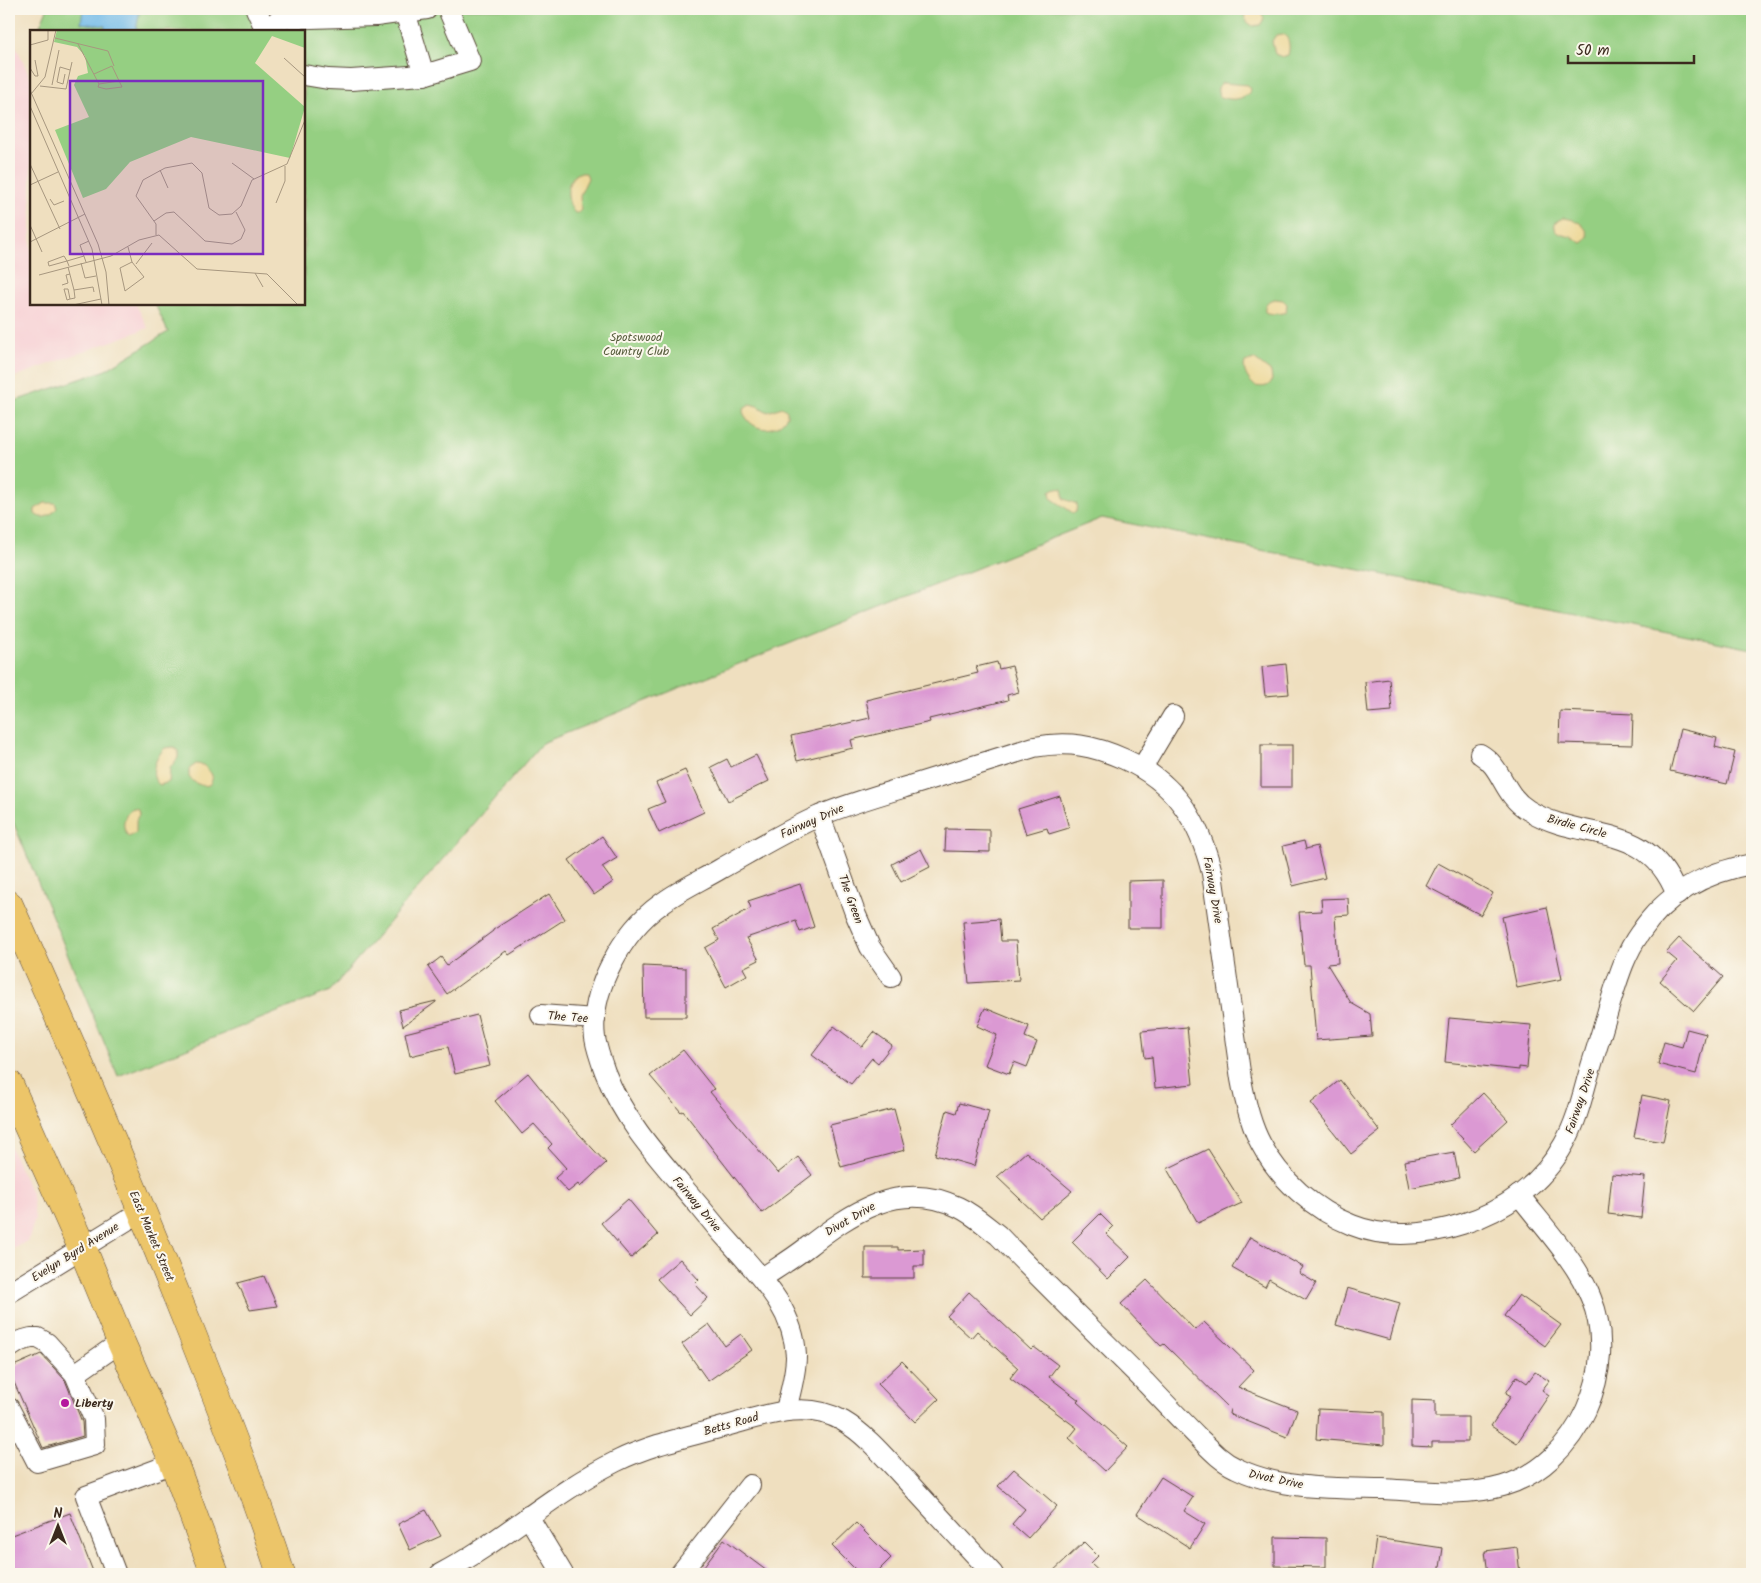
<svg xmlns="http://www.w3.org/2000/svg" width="1761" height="1583" font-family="Kalam,sans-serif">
  <rect width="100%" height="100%" fill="#fbf7ec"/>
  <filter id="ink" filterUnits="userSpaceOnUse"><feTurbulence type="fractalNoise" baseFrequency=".02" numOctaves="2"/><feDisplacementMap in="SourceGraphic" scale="10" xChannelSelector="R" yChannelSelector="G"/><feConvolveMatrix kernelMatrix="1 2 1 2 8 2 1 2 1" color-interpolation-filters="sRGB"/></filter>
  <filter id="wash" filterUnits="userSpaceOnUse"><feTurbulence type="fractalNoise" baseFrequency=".0096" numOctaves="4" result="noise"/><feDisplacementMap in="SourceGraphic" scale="20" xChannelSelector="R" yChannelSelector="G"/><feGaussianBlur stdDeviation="1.12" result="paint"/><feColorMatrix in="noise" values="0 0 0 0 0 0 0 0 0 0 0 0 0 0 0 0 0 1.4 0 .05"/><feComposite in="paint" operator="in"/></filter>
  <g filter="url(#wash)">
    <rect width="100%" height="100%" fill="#efdfbf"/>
    <!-- built -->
    <g fill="#f7cfd4">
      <path d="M 9,31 L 31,79 L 31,304 L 136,304 L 148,328 L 9,379 Z"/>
      <path d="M 9,1144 L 32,1195 L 35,1219 L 28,1241 L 9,1251 Z"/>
    </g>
    <!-- green -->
    <path fill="#95cf82" stroke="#687c50" d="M 47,9 L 1752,9 L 1752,649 L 1102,518 L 542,743 L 330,991 L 118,1076 L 9,812 L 9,403 L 104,371 L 168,332 L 155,304 L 304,304 L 304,31 L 38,31 Z"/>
    <!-- sand -->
    <g fill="#eeda9e" stroke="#94825e">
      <path d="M 1245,9 L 1260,9 L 1264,19 L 1260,25 L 1253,26 C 1246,22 1243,18 1245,9 Z"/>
      <path d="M 1283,34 C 1290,38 1290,48 1288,55 L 1282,57 L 1275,54 L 1272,41 L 1276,35 Z"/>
      <path d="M 1223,83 L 1248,85 L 1251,89 C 1246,101 1229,101 1219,96 C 1217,90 1217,86 1223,83 Z"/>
      <path d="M 578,173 L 586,173 L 588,178 L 580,195 L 581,210 L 578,213 L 575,213 C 566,203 564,181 578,173 Z"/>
      <path d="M 1563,218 C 1575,219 1586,224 1588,236 L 1585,241 L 1582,243 C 1578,241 1575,238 1571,237 C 1561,234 1553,234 1555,222 Z"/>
      <path d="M 1275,299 L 1283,300 L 1287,304 L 1286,312 C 1281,314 1271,315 1265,312 C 1264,304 1268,300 1275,299 Z"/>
      <path d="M 1254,359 L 1271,372 L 1272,380 C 1269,388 1262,387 1255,386 C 1248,380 1242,371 1245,362 Z"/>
      <path d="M 750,404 L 757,406 L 768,412 L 782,407 L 787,411 L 787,416 C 776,434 752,433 743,412 L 745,407 Z"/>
      <path d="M 1056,488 L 1062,489 L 1064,499 L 1077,504 L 1076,512 L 1073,513 L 1051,498 L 1050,491 Z"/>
      <path d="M 45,503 L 55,503 L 57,508 C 51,515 43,521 35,514 L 35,509 Z"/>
      <path d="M 173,747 L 178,751 L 178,758 L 170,768 L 169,782 L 160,785 C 147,777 156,756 165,748 Z"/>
      <path d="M 196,764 L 203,765 C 209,771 217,776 209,785 C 202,787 193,783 189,777 L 189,769 Z"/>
      <path d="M 133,808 L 138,809 L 139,814 L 136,820 L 136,833 L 128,836 C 121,827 123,815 133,808 Z"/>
    </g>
    <!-- water -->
    <path fill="#6fbae8" stroke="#557283" d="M 83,9 L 140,9 L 136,31 L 104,31 L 105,26 L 81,23 Z"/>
    <g id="blocks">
      <!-- building -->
      <g fill="#db99d3">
        <path d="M 997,662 L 999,669 L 1012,666 L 1019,692 L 1007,695 L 1008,700 L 929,719 L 930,722 L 851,740 L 853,748 L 797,761 L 791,736 L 870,718 L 866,700 L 978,673 L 976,667 Z"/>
        <path d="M 1286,664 L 1289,694 L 1265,696 L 1262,667 Z"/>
        <path d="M 1389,679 L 1392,711 L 1368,713 L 1365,682 Z"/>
        <path d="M 1560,711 L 1633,714 L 1632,745 L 1559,743 Z"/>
        <path d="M 1680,729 L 1717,738 L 1715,747 L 1735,752 L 1727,784 L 1670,771 Z"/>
        <rect x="1261" y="745" width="31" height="42"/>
        <path d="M 756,755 L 769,781 L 728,801 L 711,767 L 727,759 L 731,767 Z"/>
        <path d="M 685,770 L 704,812 L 659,833 L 648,809 L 665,802 L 656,783 Z"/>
        <path d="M 1060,796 L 1069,828 L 1049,834 L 1047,828 L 1026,834 L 1018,809 Z"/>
        <path d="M 946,829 L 990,830 L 990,852 L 945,851 Z"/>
        <path d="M 602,836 L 617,858 L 602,867 L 613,882 L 594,895 L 569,860 Z"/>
        <path d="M 1304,841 L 1306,849 L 1317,846 L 1325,878 L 1293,886 L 1283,846 Z"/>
        <path d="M 921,849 L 930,867 L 901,882 L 892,864 Z"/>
        <path d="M 1438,863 L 1493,893 L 1481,915 L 1426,886 Z"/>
        <path d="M 1163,880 L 1163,928 L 1128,928 L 1128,881 Z"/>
        <path d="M 800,884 L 814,927 L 800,932 L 796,921 L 746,938 L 759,960 L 743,968 L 747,975 L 726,987 L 705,948 L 719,940 L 713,929 L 751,908 L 748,901 Z"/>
        <path d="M 549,894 L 565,919 L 509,955 L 506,951 L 447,994 L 428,967 L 441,957 L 447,965 L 493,931 L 493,930 Z"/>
        <path d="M 1348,898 L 1349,915 L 1335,916 L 1338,963 L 1327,964 L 1351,1003 L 1370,1014 L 1372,1036 L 1316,1040 L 1310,965 L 1304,965 L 1299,912 L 1322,911 L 1321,899 Z"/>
        <path d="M 1547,907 L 1562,979 L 1517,988 L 1502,917 Z"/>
        <path d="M 999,919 L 1001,941 L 1016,941 L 1019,980 L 969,983 L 963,922 Z"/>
        <path d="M 1679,938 L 1723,977 L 1694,1011 L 1660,981 L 1677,961 L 1666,952 Z"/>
        <path d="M 643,966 L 686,968 L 686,1017 L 644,1017 Z"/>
        <path d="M 436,1001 L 436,1002 L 403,1026 L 399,1010 Z"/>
        <path d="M 985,1008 L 1029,1026 L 1025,1037 L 1037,1042 L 1027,1067 L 1014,1062 L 1009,1074 L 985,1065 L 997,1035 L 977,1026 Z"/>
        <path d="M 477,1015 L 490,1066 L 455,1074 L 448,1047 L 410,1056 L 405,1033 Z"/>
        <path d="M 1449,1018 L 1531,1025 L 1527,1068 L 1519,1067 L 1519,1070 L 1445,1062 Z"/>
        <path d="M 834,1026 L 862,1047 L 874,1032 L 892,1045 L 878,1063 L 872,1058 L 851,1084 L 812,1055 Z"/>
        <path d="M 1187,1027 L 1193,1084 L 1155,1088 L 1152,1057 L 1145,1058 L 1142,1031 Z"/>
        <path d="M 1687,1029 L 1706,1034 L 1696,1074 L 1658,1064 L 1664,1042 L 1682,1047 Z"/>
        <path d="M 683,1050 L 714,1089 L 710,1092 L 778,1173 L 798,1157 L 812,1175 L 762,1213 L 683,1111 L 681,1112 L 650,1076 Z"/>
        <path d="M 528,1073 L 568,1122 L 606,1163 L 580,1187 L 578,1184 L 568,1192 L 555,1178 L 566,1168 L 548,1148 L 552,1144 L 534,1124 L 522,1134 L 495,1101 Z"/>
        <path d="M 1340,1080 L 1380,1131 L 1351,1154 L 1311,1103 Z"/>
        <path d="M 1483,1093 L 1508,1120 L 1474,1151 L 1450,1125 Z"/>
        <path d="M 1642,1095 L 1671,1101 L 1663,1142 L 1634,1137 Z"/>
        <path d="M 959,1103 L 989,1111 L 974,1166 L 935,1155 L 947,1110 L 956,1113 Z"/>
        <path d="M 894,1109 L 905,1150 L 841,1167 L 830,1125 Z"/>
        <path d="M 1208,1149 L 1242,1203 L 1198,1223 L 1167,1169 Z"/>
        <path d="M 1026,1152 L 1072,1191 L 1040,1218 L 997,1177 Z"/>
        <path d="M 1454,1152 L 1459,1178 L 1409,1188 L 1404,1161 Z"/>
        <path d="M 1612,1174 L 1645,1177 L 1641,1218 L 1608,1214 Z"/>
        <path d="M 628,1199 L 658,1235 L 631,1258 L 601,1223 Z"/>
        <path d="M 1100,1214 L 1113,1227 L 1106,1234 L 1130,1257 L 1108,1279 L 1072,1242 Z"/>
        <path d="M 1250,1237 L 1303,1267 L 1299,1273 L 1316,1283 L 1306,1300 L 1269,1279 L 1265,1287 L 1232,1268 Z"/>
        <path d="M 865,1247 L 898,1247 L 898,1250 L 924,1249 L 924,1266 L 914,1266 L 914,1278 L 865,1278 Z"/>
        <path d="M 680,1259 L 699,1280 L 695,1284 L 708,1298 L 690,1315 L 657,1279 Z"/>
        <path d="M 264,1276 L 277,1306 L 250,1310 L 238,1283 Z"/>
        <path d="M 1147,1280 L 1195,1330 L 1204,1322 L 1254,1370 L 1238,1387 L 1297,1410 L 1287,1437 L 1229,1414 L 1230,1409 L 1164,1344 L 1161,1346 L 1121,1304 Z"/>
        <path d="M 1347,1288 L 1400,1303 L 1390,1340 L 1336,1325 Z"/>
        <path d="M 969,1292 L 1031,1350 L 1034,1347 L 1058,1365 L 1049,1377 L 1079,1400 L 1077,1402 L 1128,1447 L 1105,1471 L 1069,1438 L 1077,1428 L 1010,1378 L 1018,1368 L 977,1331 L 971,1338 L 947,1316 Z"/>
        <path d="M 1519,1295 L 1561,1325 L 1545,1346 L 1504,1316 Z"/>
        <path d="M 709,1324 L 725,1346 L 741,1334 L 752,1350 L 708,1381 L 682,1344 Z"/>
        <path d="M 41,1354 L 65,1380 L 82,1422 L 83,1436 L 43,1448 L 9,1371 L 9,1368 Z"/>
        <path d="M 902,1361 L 939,1399 L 915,1422 L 878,1384 Z"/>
        <path d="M 1535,1372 L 1549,1381 L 1542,1390 L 1549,1395 L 1517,1443 L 1491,1426 L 1511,1396 L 1506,1393 L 1517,1376 L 1527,1383 Z"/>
        <path d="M 1412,1400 L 1435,1401 L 1435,1417 L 1468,1417 L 1468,1442 L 1432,1442 L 1432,1447 L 1412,1446 Z"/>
        <path d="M 1318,1409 L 1384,1412 L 1384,1445 L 1316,1439 Z"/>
        <path d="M 1014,1469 L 1057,1506 L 1028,1538 L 1012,1524 L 1025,1509 L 998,1486 Z"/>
        <path d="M 1161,1477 L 1193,1497 L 1184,1511 L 1205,1524 L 1190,1548 L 1137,1514 Z"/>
        <path d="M 426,1510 L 441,1536 L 410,1550 L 398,1524 Z"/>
        <path d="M 70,1513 L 94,1574 L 9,1574 L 9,1536 Z"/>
        <path d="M 856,1523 L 891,1558 L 875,1574 L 860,1574 L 832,1546 Z"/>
        <path d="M 1275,1537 L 1326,1538 L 1326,1567 L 1275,1566 Z"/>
        <path d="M 1376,1538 L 1443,1548 L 1439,1574 L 1371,1574 Z"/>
        <path d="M 724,1539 L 771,1574 L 698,1574 Z"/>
        <path d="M 1084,1542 L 1098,1556 L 1091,1563 L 1103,1574 L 1050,1574 Z"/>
        <path d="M 1517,1547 L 1520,1574 L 1488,1574 L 1485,1551 Z"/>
      </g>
    </g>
  </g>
  <g filter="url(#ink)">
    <use href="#blocks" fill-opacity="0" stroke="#564536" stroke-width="1"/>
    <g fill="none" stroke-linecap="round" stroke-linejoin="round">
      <!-- minor casing -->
      <g stroke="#564536" stroke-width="22">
        <g id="minor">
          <path d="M 256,9 L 266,31"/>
          <path d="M 405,12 L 424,75"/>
          <path d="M 267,31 L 279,19 L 376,16 L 427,9"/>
          <path d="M 304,75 L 328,79 L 351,80 L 424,75 L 470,61 L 448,9"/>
          <path d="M 1480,754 C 1503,767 1502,794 1528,810 C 1584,844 1647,818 1677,895"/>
          <path d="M 1142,768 L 1173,716"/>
          <path d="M 820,816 L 855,913 L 870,947 L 891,977"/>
          <path d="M 541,1015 L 595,1019"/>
          <path d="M 762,1278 C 777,1268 792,1259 806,1248 C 851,1213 899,1179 958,1207 C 973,1214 985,1225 998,1235 C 1046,1285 1096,1333 1145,1382 C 1163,1401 1180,1419 1199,1438 C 1210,1449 1221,1461 1236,1468 C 1280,1490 1335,1488 1383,1489 C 1421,1491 1466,1497 1503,1486 C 1578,1464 1620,1368 1591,1298 C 1577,1262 1543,1226 1519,1195"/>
          <path d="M 9,1293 L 142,1211"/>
          <path d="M 9,1348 L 20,1341 L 31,1338 L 38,1338 L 47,1343 L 75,1374 L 94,1419 L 95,1445 L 37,1462 L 9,1408"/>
          <path d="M 75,1374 L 121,1342"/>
          <path d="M 786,1410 C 790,1393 796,1374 796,1356 C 794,1311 763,1280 736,1249 C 723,1235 711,1221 700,1207 C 664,1164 625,1124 605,1072 C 601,1061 597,1050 595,1038 C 589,991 623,931 661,904 C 679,890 702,880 722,868 C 754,850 785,831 819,816 C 848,804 879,795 909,786 C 951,773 992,760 1034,747 C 1069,741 1092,745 1124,759 C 1175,782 1199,820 1212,873 L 1241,1079 C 1245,1101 1250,1124 1261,1144 C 1280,1180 1314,1210 1352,1225 C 1386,1239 1428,1235 1462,1224 C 1504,1211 1542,1184 1564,1144 C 1575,1125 1581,1102 1587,1080 C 1594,1056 1602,1032 1609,1007 C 1617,982 1624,955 1640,933 C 1666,894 1706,872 1752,864"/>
          <path d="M 528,1516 L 563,1574"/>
          <path d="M 116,1574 L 86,1496 L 174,1463"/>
          <path d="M 440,1574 C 501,1542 553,1493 615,1462 C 653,1443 696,1435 737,1423 C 772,1413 809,1401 843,1421 C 867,1435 887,1460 906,1480 C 935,1512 964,1543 993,1574"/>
          <path d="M 680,1574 L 750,1485"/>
        </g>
      </g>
      <!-- highway casing -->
      <g stroke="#564536" stroke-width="29">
        <g id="highway">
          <path d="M 9,905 C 72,1045 133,1186 190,1329 C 222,1410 254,1491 281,1574"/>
          <path d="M 9,1084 L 84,1252 L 121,1342 L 174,1463 L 215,1574"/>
        </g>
      </g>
      <!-- minor -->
      <use href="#minor" stroke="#fff" stroke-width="20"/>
      <!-- highway -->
      <use href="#highway" stroke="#ecc569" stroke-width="28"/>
    </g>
  </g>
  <!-- markers -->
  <circle fill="#b5179e" stroke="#fbf7ec" stroke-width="2" cx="65" cy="1403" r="5"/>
  <g text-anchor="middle" stroke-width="4" stroke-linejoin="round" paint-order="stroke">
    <!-- park labels -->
    <g font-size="12" fill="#565c3c" stroke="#fbf7ec">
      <text x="636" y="341">Spotswood<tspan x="636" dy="14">Country Club</tspan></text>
    </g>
    <!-- street labels -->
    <g font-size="12" fill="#3b2a1e" stroke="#fbf7ec">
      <text transform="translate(812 821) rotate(-24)" y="4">Fairway Drive</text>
      <text transform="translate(1577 826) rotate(15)" y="4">Birdie Circle</text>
      <text transform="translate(1213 890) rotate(80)" y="4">Fairway Drive</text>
      <text transform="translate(851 899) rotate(70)" y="4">The Green</text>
      <text transform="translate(568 1017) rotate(4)" y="4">The Tee</text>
      <text transform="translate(1580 1101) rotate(-71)" y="4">Fairway Drive</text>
      <text transform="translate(697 1204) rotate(50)" y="4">Fairway Drive</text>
      <text transform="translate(850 1219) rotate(-30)" y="4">Divot Drive</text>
      <text transform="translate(152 1236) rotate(67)" y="4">East Market Street</text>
      <text transform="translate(75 1252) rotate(-32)" y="4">Evelyn Byrd Avenue</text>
      <text transform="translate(731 1424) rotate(-16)" y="4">Betts Road</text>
      <text transform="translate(1276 1479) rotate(12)" y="4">Divot Drive</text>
    </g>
    <!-- poi labels -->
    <g font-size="12" font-weight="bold" fill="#3b2a1e" stroke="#fbf7ec" text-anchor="start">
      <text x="75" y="1407">Liberty</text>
    </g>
  </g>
  <!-- overview -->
  <g transform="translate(30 30)">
    <rect width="275" height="275" fill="#efdfbf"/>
    <path d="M 27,0 L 275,0 L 275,18 L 242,6 L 225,33 L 275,77 L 260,128 L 161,107 L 100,132 L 76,159 L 53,168 L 25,100 L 59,87 L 44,55 L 48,46 L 58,43 L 55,26 L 47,17 L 24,12 Z" fill="#95cf82"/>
    <path fill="none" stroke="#a7977f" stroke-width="1" d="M 25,8 L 78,21 L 84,36M 48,14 L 69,54 L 89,51M 0,15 L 18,10 L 18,0M 254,28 L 275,47M 0,38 L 5,46 L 8,46 L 5,30M 35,44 L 33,54 L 27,52 L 30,37 L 40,40M 64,44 L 82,36 L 92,57 L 76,59 L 68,57 L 69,54M 22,55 L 29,20M 10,56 L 36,59 L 42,32M 0,60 L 68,214 L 76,242 L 79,275M 1,64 L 15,47 L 26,0M 0,76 L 62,219 L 72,275M 202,133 L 224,149M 0,134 L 30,199M 130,140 L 138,158M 0,155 L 28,142M 20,169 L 24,175 L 34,171M 246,173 L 255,151 L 255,136M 124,191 L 136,183 L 144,182 L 175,211 L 202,214 L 211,209 L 215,200 L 206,182M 0,195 L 12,222M 126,205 L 126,194 L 106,166 L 113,150 L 135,138 L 162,133 L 172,143 L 179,178 L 189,185 L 202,184 L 211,176 L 222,150 L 257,134 L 275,90M 0,212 L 55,184M 98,217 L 102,232M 56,232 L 50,215 L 59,211M 102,232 L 114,247 L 95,261 L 90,238 ZM 51,233 L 55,248 L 66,246M 106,234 L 122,213M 39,236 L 37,231 L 34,226 L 18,232 L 19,236 L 37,231 L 54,226M 38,237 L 44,260M 225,243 L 233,257M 9,245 L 81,226 L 109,210 L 129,205 L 167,239 L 237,244 L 268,275M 32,255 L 38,253 L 36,245 L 40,244M 40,269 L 37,270 L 34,259 L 38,259 L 40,269 L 45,268 L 44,260 L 63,257 L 64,262M 43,275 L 71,269"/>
    <path fill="#7b2cbf" fill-opacity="0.15" stroke="#7b2cbf" stroke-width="2.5" d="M 40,51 L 233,51 L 233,224 L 40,224 Z"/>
    <rect width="275" height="275" fill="none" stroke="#3b2a1e" stroke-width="2.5"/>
  </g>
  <!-- margin -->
  <rect width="1761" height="1583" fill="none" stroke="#fbf7ec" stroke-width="30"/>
  <!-- north arrow -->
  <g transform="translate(58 1526)" stroke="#fbf7ec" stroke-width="4" paint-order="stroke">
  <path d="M0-4L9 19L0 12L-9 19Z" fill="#3b2a1e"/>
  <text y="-8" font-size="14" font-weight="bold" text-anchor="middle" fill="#3b2a1e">N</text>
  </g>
  <!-- scale -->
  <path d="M1568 55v8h126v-8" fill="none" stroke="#3b2a1e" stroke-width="2.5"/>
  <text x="1576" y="55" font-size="15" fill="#3b2a1e" stroke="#fbf7ec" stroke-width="4" paint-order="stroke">50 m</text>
</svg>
